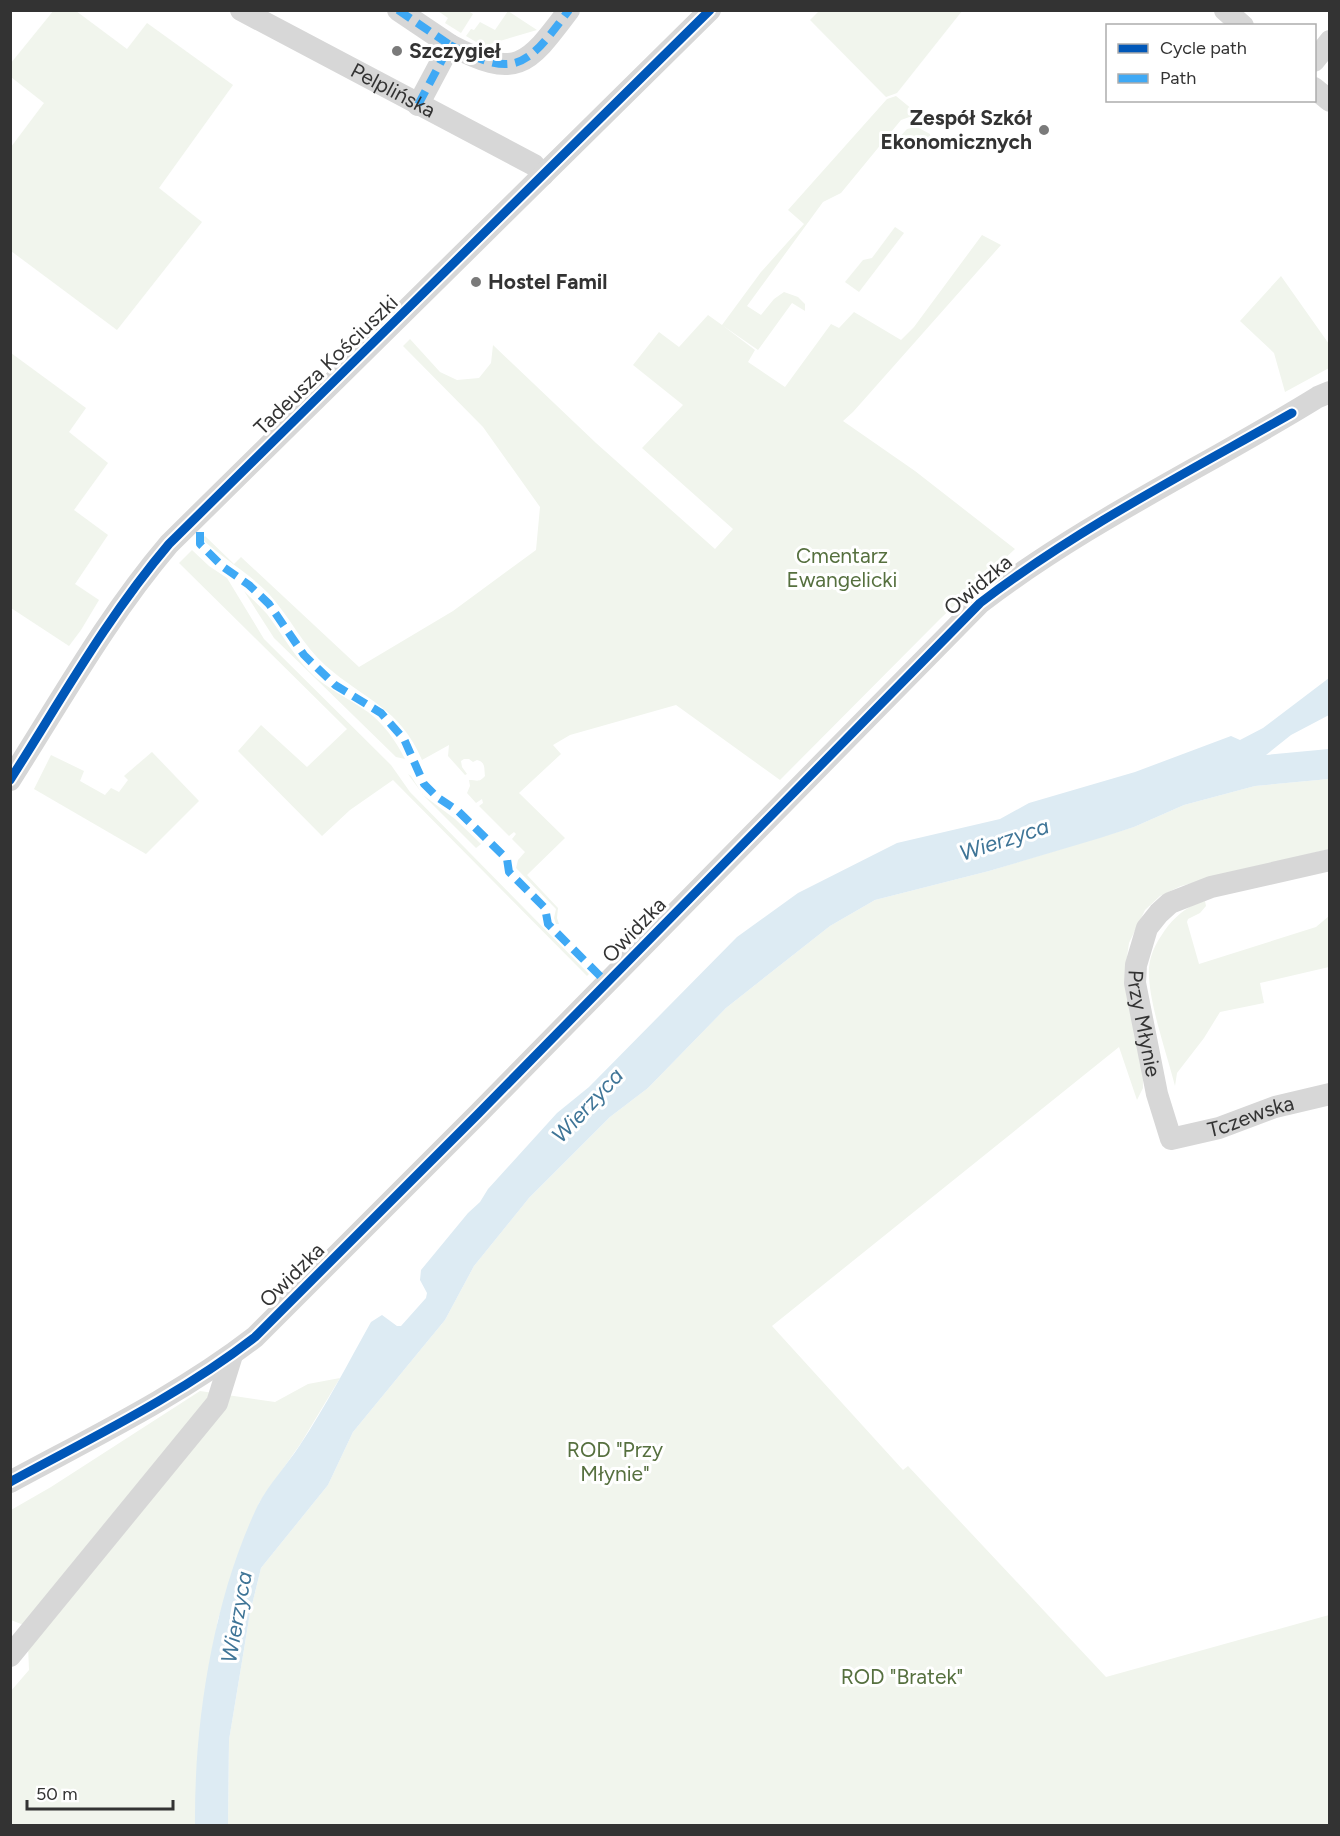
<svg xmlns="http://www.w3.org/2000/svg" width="1340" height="1836" font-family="Figtree,sans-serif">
  <rect width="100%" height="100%" fill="#fff"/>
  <!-- green -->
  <g fill="#f1f5ed">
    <path d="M 54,10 L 76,11 L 127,49 L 147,23 L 233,85 L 159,188 L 202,222 L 117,330 L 11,251 L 11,147 L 44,103 L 11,77 L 11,63 Z"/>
    <path d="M 820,10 L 962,10 L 962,11 L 897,93 L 886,97 L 810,20 Z"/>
    <path d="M 438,11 L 468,11 L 473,14 L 461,33 L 445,23 L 448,18 Z"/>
    <path d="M 508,11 L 537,30 L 483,46 L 466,36 L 471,29 L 474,30 L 480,22 L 495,30 Z"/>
    <path d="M 896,96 L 918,114 L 901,120 L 841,193 L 823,202 L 747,306 L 761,315 L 774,299 L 784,292 L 798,297 L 805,304 L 805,311 L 792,303 L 758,350 L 722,325 L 755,350 L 748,362 L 785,387 L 831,324 L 839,328 L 854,312 L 901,340 L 914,327 L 982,235 L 1001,245 L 853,412 L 843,421 L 915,471 L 1015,549 L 941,618 L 780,780 L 676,705 L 570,735 L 553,745 L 561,754 L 519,793 L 565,838 L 527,875 L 558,908 L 557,918 L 559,924 L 556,924 L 554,918 L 556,909 L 516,868 L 518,860 L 525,852 L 512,839 L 516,834 L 514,832 L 509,836 L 479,806 L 483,803 L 482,799 L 476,803 L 467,793 L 470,786 L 469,780 C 477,780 479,783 485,776 C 484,769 486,762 477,760 L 473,762 L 469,759 L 464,759 L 461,761 L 462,767 L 467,774 L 465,775 L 448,756 L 449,745 L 422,760 C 400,708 365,700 326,666 C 303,646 290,617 269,594 C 249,573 223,559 202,539 L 205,536 L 234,564 L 241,557 L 359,667 L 453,611 L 536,550 L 540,507 L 483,427 L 403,346 L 410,339 L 440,372 L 457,380 L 479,378 L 491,363 L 493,345 L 596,443 L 715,549 L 733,529 L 642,448 L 683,405 L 633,365 L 659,332 L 679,347 L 708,315 L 722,325 L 761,272 L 804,224 L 788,210 L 887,99 Z"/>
    <path d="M 917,127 L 930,134 L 932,142 L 929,146 L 917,137 L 909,148 L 897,140 L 907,129 Z"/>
    <path d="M 895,227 L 904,233 L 859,292 L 845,282 L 863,260 L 872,258 Z"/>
    <path d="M 1281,276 L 1329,344 L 1329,368 L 1285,392 L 1274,353 L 1240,321 Z"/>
    <path d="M 11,353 L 86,408 L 69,432 L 108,463 L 74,510 L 108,535 L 75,584 L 99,600 L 81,630 L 69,646 L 11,608 Z"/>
    <path d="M 192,550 L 209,566 L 227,578 L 264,639 L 391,765 L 410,792 L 589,974 L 587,976 L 393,780 L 350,810 L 322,836 L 238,751 L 261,725 L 307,767 L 347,729 L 179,563 Z"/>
    <path d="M 244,591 C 252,599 260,606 267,614 C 281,632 292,653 308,670 C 325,688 348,698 368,712 C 384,724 396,741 405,759 L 396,757 L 274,638 Z"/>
    <path d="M 152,752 L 199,801 L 146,854 L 34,789 L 51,755 L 84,771 L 80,781 L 105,795 L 111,788 L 119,792 L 128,780 L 124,776 Z"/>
    <path d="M 408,774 L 411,776 L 423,795 L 455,819 L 481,844 L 476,848 L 424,796 Z"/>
    <path d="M 1329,779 L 1329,849 L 1181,886 L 1160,896 L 1145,910 L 1129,943 L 1125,971 L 1143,1072 L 1143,1088 L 1137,1100 L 1119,1047 L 772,1326 L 903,1470 L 908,1466 L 1106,1677 L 1329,1615 L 1329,1825 L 228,1826 L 229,1740 L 250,1613 L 261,1568 L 328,1485 L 353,1432 L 445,1320 L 474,1266 L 529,1198 L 610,1117 L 648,1088 L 726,1008 L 830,926 L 875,900 L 989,871 L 1134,827 L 1184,805 L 1255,786 Z"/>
    <path d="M 1205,901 L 1206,906 L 1200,913 L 1188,919 L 1187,922 L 1199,964 L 1316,927 L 1329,916 L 1329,967 L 1260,983 L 1264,1003 L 1220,1012 L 1204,1038 L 1177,1073 L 1175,1086 C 1167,1054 1147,998 1149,968 C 1150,952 1159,938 1168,926 C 1179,913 1189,905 1205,901 Z"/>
    <path d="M 340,1378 L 301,1443 L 259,1503 L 218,1619 L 203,1710 L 198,1759 L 195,1825 L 11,1825 L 10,1692 L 29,1670 L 28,1645 L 41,1632 L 11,1620 L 11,1510 L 51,1487 L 200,1391 L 275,1402 L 308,1384 Z"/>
  </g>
  <!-- water -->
  <path fill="#ddebf3" d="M 1329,678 L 1329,715 L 1291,735 L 1266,755 L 1329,749 L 1329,779 L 1255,786 L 1184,805 L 1134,827 L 1100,838 L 989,871 L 875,900 L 830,926 L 726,1008 L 648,1088 L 610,1117 L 529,1198 L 474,1266 L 445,1320 L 353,1432 L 328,1485 L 261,1568 L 250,1613 L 229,1740 L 228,1825 L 195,1825 C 194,1722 213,1599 258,1505 C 269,1484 287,1465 300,1445 C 326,1406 348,1363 371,1322 L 382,1315 L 397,1326 L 401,1326 L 426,1298 L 427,1293 L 420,1280 L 421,1270 L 468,1213 L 480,1202 L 488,1189 L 557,1113 L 589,1087 L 737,937 L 798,893 L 897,843 L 1000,819 L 1029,803 L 1135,772 L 1231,736 L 1240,740 L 1263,728 Z"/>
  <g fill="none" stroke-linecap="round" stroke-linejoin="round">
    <!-- minor -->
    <g stroke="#d7d7d7" stroke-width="22">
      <path id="s1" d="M 241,10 L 534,165 L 543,175"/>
      <path d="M 398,10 L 450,45 L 418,105"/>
      <path d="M 1225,10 L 1243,26"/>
      <path d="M 450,45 C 517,80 527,66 569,10"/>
      <path d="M 1314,61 L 1330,41"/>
      <path d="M 1314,88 L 1330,101"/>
      <path d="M 10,780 C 61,700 107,617 169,544 L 710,10"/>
      <path id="s2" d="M 1330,860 L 1211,887 L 1170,903 L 1159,913 L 1147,928 L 1136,965 L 1135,983 L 1157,1094 L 1171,1139 L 1219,1128 L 1275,1107 L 1330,1094"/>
      <path d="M 10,1482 C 93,1437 180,1395 255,1337 L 478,1114 L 980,603 C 1087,521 1205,467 1318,397 L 1330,392"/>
      <path d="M 10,1656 L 217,1403 L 232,1355"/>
    </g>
    <!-- quiet -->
    <g stroke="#3fa9f5" stroke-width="8" stroke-dasharray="15 8" stroke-linecap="butt">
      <path d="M 398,10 L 450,45 L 418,105"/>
      <path d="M 450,45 C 517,80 527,66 569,10"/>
      <path d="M 200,532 L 200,544 L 222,566 L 249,585 L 269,604 L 304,655 L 335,685 L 381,713 L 404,739 L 424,784 L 437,797 L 458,811 L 507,859 L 509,872 L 545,908 L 548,924 L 607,983"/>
    </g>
    <!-- cycleway casing -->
    <g stroke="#fff" stroke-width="13">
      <g id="cycleway">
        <path d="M 10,780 C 61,700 107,617 169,544 L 710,10"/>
        <path d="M 10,1482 C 93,1437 180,1395 255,1337 L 478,1114 L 980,603 C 1077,529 1186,473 1292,413"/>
      </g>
    </g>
    <!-- cycleway -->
    <use href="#cycleway" stroke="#0057b8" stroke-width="9"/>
  </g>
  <!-- markers -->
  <g fill="#7a7a7a" stroke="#fff" stroke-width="2">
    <circle cx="397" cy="51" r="6"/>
    <circle cx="1044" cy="130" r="6"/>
    <circle cx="476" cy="282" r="6"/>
  </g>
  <g text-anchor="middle" stroke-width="6" stroke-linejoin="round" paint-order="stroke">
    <!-- poi labels -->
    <g font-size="21" font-weight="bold" fill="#333" stroke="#fff" text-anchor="start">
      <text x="409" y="58">Szczygieł</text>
      <text x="1032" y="125" text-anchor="end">Zespół Szkół<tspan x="1032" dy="24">Ekonomicznych</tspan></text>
      <text x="488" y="289">Hostel Famil</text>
    </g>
    <!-- street labels -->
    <g font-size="21" fill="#333" stroke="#fff">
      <text dy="7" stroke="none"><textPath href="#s1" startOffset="172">Pelplińska</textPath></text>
      <text transform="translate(326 365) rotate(-44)" y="7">Tadeusza Kościuszki</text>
      <text transform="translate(978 585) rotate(-40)" y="7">Owidzka</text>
      <text transform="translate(634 930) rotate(-46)" y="7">Owidzka</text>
      <text dy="7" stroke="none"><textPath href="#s2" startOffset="298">Przy Młynie</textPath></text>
      <text dy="7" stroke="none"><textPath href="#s2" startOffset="500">Tczewska</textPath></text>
      <text transform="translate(292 1275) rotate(-45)" y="7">Owidzka</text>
    </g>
    <!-- park labels -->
    <g font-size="21" fill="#56703f" stroke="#fff">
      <text x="842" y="563">Cmentarz<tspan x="842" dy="24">Ewangelicki</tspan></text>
      <text x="615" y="1457">ROD "Przy<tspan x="615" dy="24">Młynie"</tspan></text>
      <text x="902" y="1684">ROD "Bratek"</text>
    </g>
    <!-- water labels -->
    <g font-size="22" font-style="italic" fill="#3f7597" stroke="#fff">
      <text transform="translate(1004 839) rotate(-18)" y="8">Wierzyca</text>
      <text transform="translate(587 1105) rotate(-47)" y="8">Wierzyca</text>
      <text transform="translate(236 1617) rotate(-80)" y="8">Wierzyca</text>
    </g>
  </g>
  <!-- border -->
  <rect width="1340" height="1836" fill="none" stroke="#333333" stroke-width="24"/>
  <!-- legend -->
  <rect x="1106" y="24" width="210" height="78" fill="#ffffff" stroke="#adadad" stroke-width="1.5"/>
  <rect x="1118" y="44" width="30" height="9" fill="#0057b8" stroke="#adadad" stroke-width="1.5"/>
  <text x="1160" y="54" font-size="18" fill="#333333">Cycle path</text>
  <rect x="1118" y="74" width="30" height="9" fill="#3fa9f5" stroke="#adadad" stroke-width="1.5"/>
  <text x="1160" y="84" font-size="18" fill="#333333">Path</text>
  <!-- scale -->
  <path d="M27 1800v9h146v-9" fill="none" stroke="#333333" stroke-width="3"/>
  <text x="36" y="1800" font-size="18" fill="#333333" stroke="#ffffff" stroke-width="4.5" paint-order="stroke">50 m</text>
</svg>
